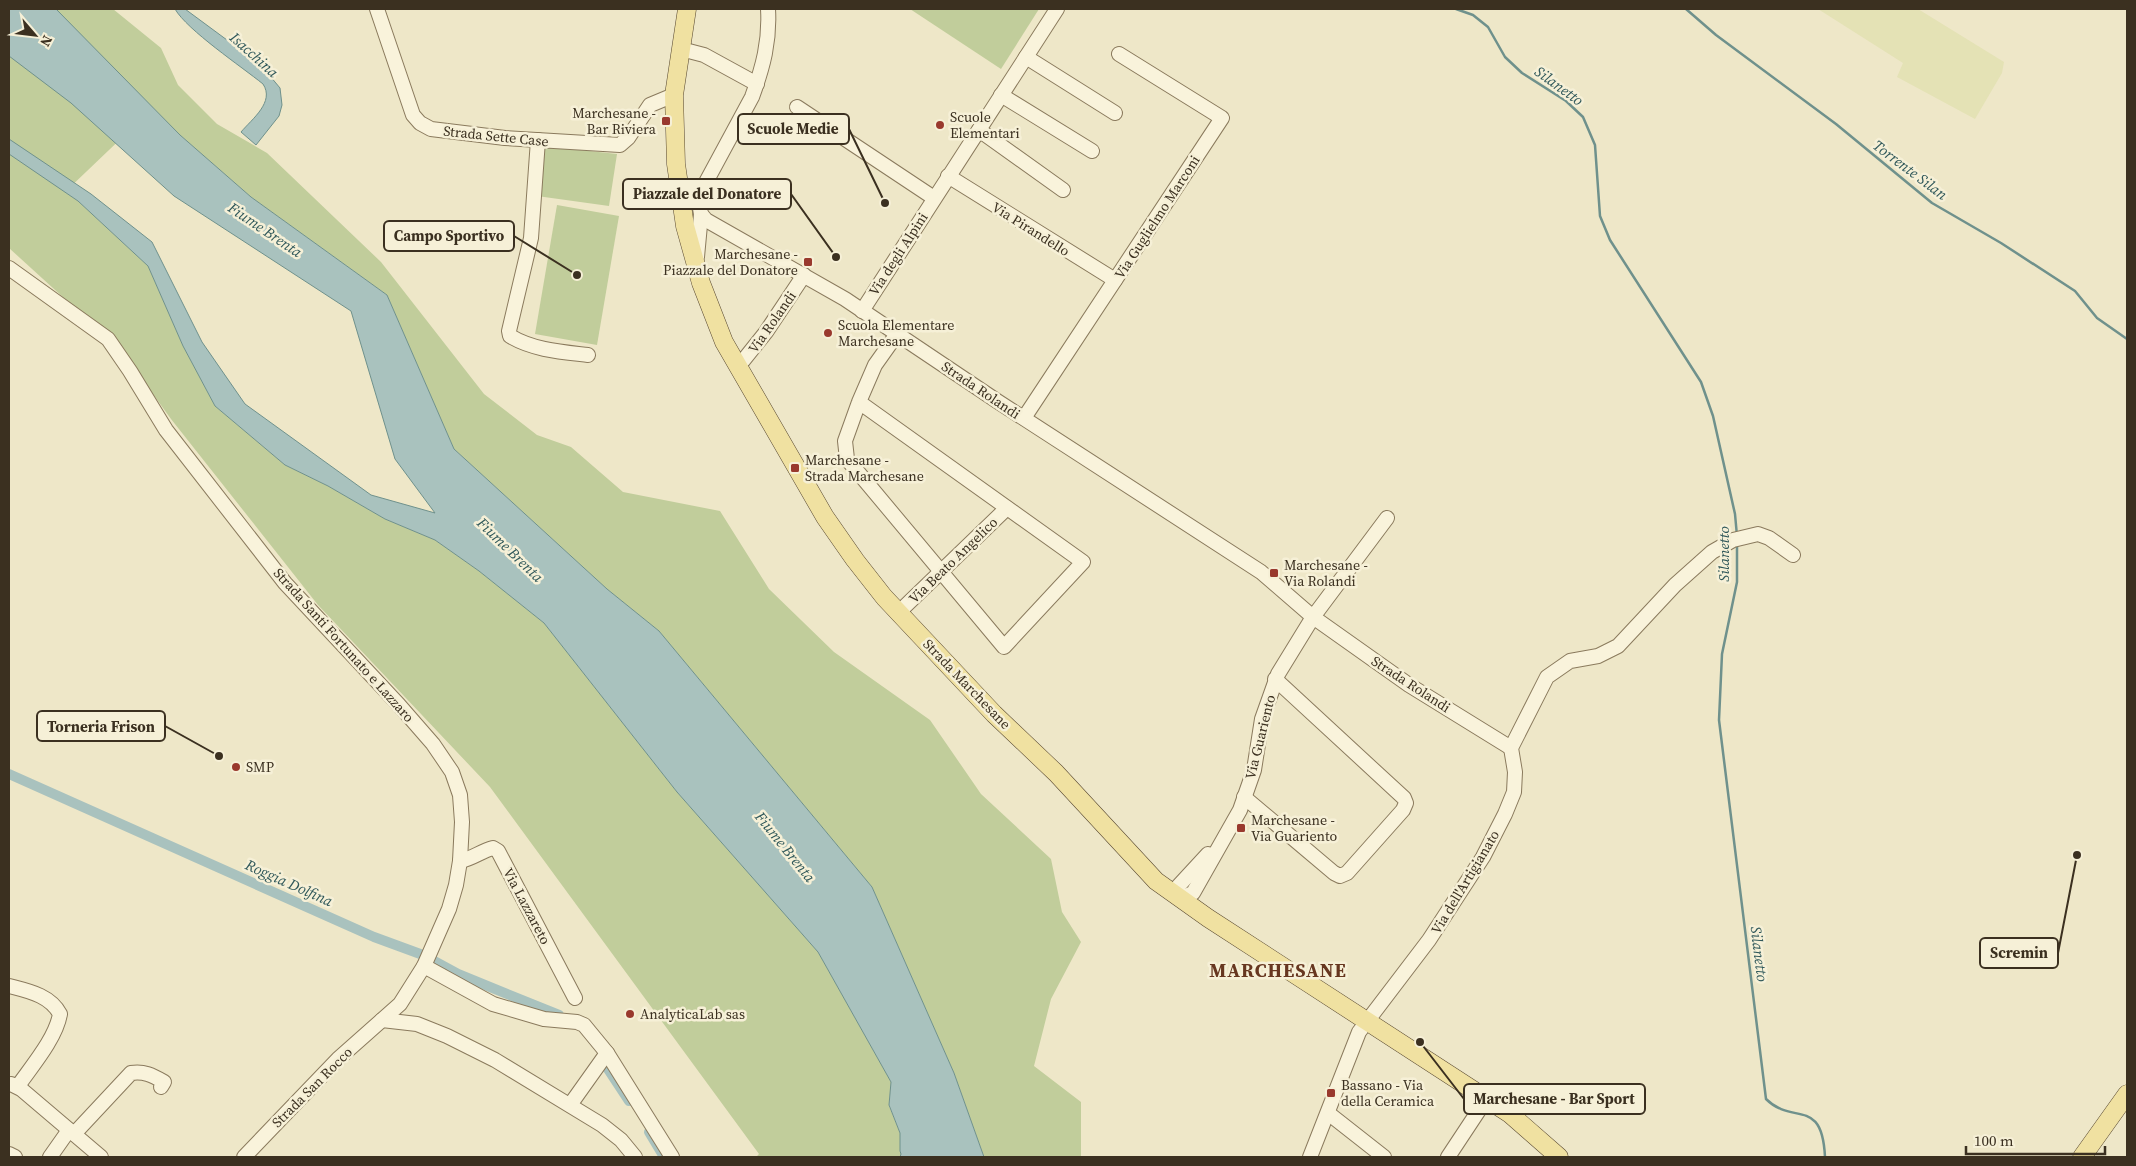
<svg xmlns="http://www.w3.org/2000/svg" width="2136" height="1166" font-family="'Source Serif 4',serif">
  <rect width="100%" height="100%" fill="#eee7c8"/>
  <!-- farmland -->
  <path fill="#e4e2b5" d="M 1818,9 L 1918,9 L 2004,62 L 2002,73 L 1975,119 L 1897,77 L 1903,63 Z"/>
  <!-- green -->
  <g fill="#c1cd9b">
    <path d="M 9,9 L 113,9 L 161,48 L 178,85 L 217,124 L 267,153 L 381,262 L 484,394 L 537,435 L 571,447 L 623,492 L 720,511 L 769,589 L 834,652 L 930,720 L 981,794 L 1051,859 L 1062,912 L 1081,942 L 1051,999 L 1034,1066 L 1081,1102 L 1081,1157 L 984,1157 L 954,1073 L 872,887 L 659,631 L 607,589 L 454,449 L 387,295 L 251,197 L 180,135 L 153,108 L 65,192 L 78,201 L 148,266 L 183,346 L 215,406 L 285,465 L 328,486 L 385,519 L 435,540 L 479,571 L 544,623 L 677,792 L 818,952 L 891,1082 L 889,1106 L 900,1133 L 900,1151 L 902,1154 L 900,1157 L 756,1157 L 759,1154 L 490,787 L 318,605 L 171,419 L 121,350 L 9,248 Z"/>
    <path d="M 910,9 L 1039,9 L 1001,69 Z"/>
    <path d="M 543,146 L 617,154 L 609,206 L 537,196 Z"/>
    <path d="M 557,205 L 619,216 L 597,345 L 535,334 Z"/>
  </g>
  <!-- water -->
  <g fill="#a9c2be" stroke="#6f918c">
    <path d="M 9,9 L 56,9 L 180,135 L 251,197 L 387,295 L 454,449 L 607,589 L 659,631 L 872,887 L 954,1073 L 984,1157 L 900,1157 L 901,1154 L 900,1151 L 900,1133 L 889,1105 L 891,1082 L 818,952 L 677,792 L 544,623 L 479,571 L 435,540 L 385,519 L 328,486 L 285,465 L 215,406 L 183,346 L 148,266 L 78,201 L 9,154 L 9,139 L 91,194 L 152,242 L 202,342 L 245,404 L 371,495 L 435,513 L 395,459 L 351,311 L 174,196 L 71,103 L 9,56 Z"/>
    <path d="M 175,9 L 185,9 L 227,40 L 270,76 L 280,88 L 282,105 L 279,116 L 256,145 L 241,132 C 252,119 275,102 263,84 C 242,67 187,30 175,9 Z"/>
  </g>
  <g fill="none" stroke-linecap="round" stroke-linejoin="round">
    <!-- stream -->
    <g stroke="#6f918c" stroke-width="2.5">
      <path d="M 1456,9 L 1473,15 L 1488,27 L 1505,57 L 1522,73 L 1566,101 L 1583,117 L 1595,145 L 1600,216 L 1610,240 L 1701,382 L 1713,416 L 1735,514 L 1737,536"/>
      <path d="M 1686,9 L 1716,35 L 1836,124 L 1932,203 L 2001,243 L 2075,291 L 2097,318 L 2127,339"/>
      <path d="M 1737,543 L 1737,582 L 1722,654 L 1719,720 L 1766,1099 C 1793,1126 1822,1096 1825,1157"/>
    </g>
    <!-- canal -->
    <g stroke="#a9c2be" stroke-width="10">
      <path d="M 9,774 L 374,937 L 423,955 L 458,974 L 559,1015"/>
      <path d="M 606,1066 L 629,1101"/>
      <path d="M 649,1132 L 664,1157"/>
    </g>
    <!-- minor casing -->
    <g stroke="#8a7a5d" stroke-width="16">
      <g id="minor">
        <path d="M 377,9 L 413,115 L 420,123 L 431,129 L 505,138 L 620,145 L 628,138 L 650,105 L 674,95"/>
        <path d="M 768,9 C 770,41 763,67 752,97 L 698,197 L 701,214 L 706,220 L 845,299 L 997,401 L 1261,572 L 1313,617 L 1409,685 L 1511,748"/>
        <path d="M 681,49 L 704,55 L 757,84"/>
        <path d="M 1026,57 L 1115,113"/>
        <path d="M 1001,95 L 1092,151"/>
        <path d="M 797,107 L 934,198"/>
        <path d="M 979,130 L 1063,190"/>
        <path d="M 538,140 L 531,238 L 509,331 L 510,336 C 533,350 562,352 588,355"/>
        <path d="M 948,176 L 1115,280"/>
        <path d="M 697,257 L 701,214"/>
        <path d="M 9,268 L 108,339 L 130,371 L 166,430 L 285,583 L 399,705 L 433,744 L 452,772 L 460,795 L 462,822 L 460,861 L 456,885 L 449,909 L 424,966 L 400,1004 L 338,1059 L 244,1157"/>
        <path d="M 862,311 L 1057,9"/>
        <path d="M 738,367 L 766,332 L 804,275"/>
        <path d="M 859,402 L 1083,562 L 1004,647 L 847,459 L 845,441 L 859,402 L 875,365 L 897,334"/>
        <path d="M 1024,418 L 1222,118 L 1119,54"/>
        <path d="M 898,613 L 1007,508"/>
        <path d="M 1244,797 L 1334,873 L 1340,876 L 1347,873 L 1403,810 L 1406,803 L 1404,798 L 1275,679"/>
        <path d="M 460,861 C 472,859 481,851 493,848 L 498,851 L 575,998"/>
        <path d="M 1172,893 L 1208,854"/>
        <path d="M 1178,897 L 1183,897 L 1193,893 L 1240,810 L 1254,770 L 1262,719 L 1278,674 L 1313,617 L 1387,518"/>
        <path d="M 424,966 L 493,1004 L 544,1019 L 577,1022 L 584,1025 L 607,1053 L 672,1157"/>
        <path d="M 9,986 C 28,991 50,995 60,1014 C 56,1038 32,1066 18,1086"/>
        <path d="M 382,1020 L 417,1024 L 447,1036 L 495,1060 L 602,1125 L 621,1140 L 635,1157"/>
        <path d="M 11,1084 L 21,1089 L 101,1157"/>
        <path d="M 570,1105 L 607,1053"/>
        <path d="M 1328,1113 L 1384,1157"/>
        <path d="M 74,1134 L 131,1073 C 144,1071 152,1075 164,1082 L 161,1087"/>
        <path d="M 9,1154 L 15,1157"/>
        <path d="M 50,1157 L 69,1130"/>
        <path d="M 1310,1157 L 1359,1032 L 1429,940 L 1483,857 L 1505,814 L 1514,792 L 1515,772 L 1511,748 L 1547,677 L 1570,661 L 1598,656 L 1618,646 L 1675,585 L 1712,552 L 1733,540 L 1758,534 L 1769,538 L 1793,555"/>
        <path d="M 1448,1157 L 1487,1098"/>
      </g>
    </g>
    <!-- major casing -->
    <g stroke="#584831" stroke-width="19">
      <g id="major">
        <path d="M 687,9 L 674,95 L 676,164 L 685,226 L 701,283 L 724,342 L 825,517 L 855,560 L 884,597 L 994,714 L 1056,773 L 1156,881 L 1208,918 L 1510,1114 L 1559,1157"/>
        <path d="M 2082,1157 L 2127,1094"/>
      </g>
    </g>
    <!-- minor -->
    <use href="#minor" stroke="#f9f3db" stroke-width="14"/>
    <!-- major -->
    <use href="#major" stroke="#f0e1a1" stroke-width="18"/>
  </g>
  <!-- markers -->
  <g fill="#99392d" stroke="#f6f0d7" stroke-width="2">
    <rect x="661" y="116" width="10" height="10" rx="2.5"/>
    <circle cx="940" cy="125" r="5"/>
    <rect x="803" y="257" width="10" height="10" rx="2.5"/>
    <circle cx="828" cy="333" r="5"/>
    <rect x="790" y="463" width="10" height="10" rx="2.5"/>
    <rect x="1269" y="568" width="10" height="10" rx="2.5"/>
    <circle cx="236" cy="767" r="5"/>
    <rect x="1236" y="823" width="10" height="10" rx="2.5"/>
    <circle cx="630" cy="1014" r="5"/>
    <rect x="1326" y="1088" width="10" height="10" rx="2.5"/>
  </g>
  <g text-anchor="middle" stroke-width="5" stroke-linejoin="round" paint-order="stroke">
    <!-- poi labels -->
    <g font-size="14" fill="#3b3020" stroke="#f6f0d7" text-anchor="start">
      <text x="656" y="118" text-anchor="end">Marchesane -<tspan x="656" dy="16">Bar Riviera</tspan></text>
      <text x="950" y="122">Scuole<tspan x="950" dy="16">Elementari</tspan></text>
      <text x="798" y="259" text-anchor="end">Marchesane -<tspan x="798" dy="16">Piazzale del Donatore</tspan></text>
      <text x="838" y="330">Scuola Elementare<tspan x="838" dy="16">Marchesane</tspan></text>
      <text x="805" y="465">Marchesane -<tspan x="805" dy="16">Strada Marchesane</tspan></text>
      <text x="1284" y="570">Marchesane -<tspan x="1284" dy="16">Via Rolandi</tspan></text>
      <text x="246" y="772">SMP</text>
      <text x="1251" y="825">Marchesane -<tspan x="1251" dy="16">Via Guariento</tspan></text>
      <text x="640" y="1019">AnalyticaLab sas</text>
      <text x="1341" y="1090">Bassano - Via<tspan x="1341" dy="16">della Ceramica</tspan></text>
    </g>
    <!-- street labels -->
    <g font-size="14" fill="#3b3020" stroke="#f6f0d7">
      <text transform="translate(496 136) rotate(6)" y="5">Strada Sette Case</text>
      <text transform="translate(1157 217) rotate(-57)" y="5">Via Guglielmo Marconi</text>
      <text transform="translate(1031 229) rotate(32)" y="5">Via Pirandello</text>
      <text transform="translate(898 254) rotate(-57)" y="5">Via degli Alpini</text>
      <text transform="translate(772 322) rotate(-55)" y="5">Via Rolandi</text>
      <text transform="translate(981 390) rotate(34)" y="5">Strada Rolandi</text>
      <text transform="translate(953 560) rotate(-44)" y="5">Via Beato Angelico</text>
      <text transform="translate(344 645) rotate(48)" y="5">Strada Santi Fortunato e Lazzaro</text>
      <text transform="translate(967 684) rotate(46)" y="5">Strada Marchesane</text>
      <text transform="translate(1411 684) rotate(33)" y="5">Strada Rolandi</text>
      <text transform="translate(1260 737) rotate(-76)" y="5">Via Guariento</text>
      <text transform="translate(1465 882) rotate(-59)" y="5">Via dell'Artigianato</text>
      <text transform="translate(527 906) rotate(62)" y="5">Via Lazzareto</text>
      <text transform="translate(312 1087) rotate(-45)" y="5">Strada San Rocco</text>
    </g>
    <!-- water labels -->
    <g font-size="15" font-style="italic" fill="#30585a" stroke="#f6f0d7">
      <text transform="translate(254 55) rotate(42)" y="5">Isacchina</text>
      <text transform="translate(1559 86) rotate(36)" y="5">Silanetto</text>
      <text transform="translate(1910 170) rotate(37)" y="5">Torrente Silan</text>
      <text transform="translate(265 230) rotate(34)" y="5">Fiume Brenta</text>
      <text transform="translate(510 550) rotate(44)" y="5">Fiume Brenta</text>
      <text transform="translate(1724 554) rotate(-90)" y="5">Silanetto</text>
      <text transform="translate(785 847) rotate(51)" y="5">Fiume Brenta</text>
      <text transform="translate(289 883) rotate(24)" y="5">Roggia Dolfina</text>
      <text transform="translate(1759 954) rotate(83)" y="5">Silanetto</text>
    </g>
    <!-- district labels -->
    <g font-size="19" font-weight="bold" letter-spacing="1" fill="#673720" stroke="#f6f0d7">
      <text x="1278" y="977">MARCHESANE</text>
    </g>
  </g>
  <!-- callouts -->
  <path fill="none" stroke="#3b3020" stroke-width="2" d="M885 203L849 129M836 257L791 194M577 275L514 236M219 756L165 726M2077 855L2058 953M1420 1042L1464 1099"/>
  <g fill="#3b3020" stroke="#f6f0d7" stroke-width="2">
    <circle cx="885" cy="203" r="5"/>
    <circle cx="836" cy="257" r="5"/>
    <circle cx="577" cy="275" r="5"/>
    <circle cx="219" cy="756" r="5"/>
    <circle cx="2077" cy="855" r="5"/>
    <circle cx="1420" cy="1042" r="5"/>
  </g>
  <g fill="#f6f0d7" stroke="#3b3020" stroke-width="2">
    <rect x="738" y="114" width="111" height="30" rx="5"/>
    <rect x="623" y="179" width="168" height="30" rx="5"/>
    <rect x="384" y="221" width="130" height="30" rx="5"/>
    <rect x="37" y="711" width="128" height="30" rx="5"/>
    <rect x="1980" y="938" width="78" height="30" rx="5"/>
    <rect x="1464" y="1084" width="181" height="30" rx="5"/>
  </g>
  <g font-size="15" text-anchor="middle" font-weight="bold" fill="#3b3020">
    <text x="793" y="134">Scuole Medie</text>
    <text x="707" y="199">Piazzale del Donatore</text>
    <text x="449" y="241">Campo Sportivo</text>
    <text x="101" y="732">Torneria Frison</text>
    <text x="2019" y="958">Scremin</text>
    <text x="1554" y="1104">Marchesane - Bar Sport</text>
  </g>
  <!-- border -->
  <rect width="2136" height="1166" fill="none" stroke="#3b3020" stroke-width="20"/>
  <!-- north arrow -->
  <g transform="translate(35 35) rotate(118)" stroke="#f6f0d7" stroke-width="4" paint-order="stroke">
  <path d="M0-4L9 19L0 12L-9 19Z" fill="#3b3020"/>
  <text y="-8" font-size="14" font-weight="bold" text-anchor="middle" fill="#3b3020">N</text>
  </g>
  <!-- scale -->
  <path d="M1966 1146v8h139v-8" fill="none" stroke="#3b3020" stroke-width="2.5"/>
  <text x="1974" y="1146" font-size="15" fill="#3b3020" stroke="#f6f0d7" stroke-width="4" paint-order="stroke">100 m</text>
</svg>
